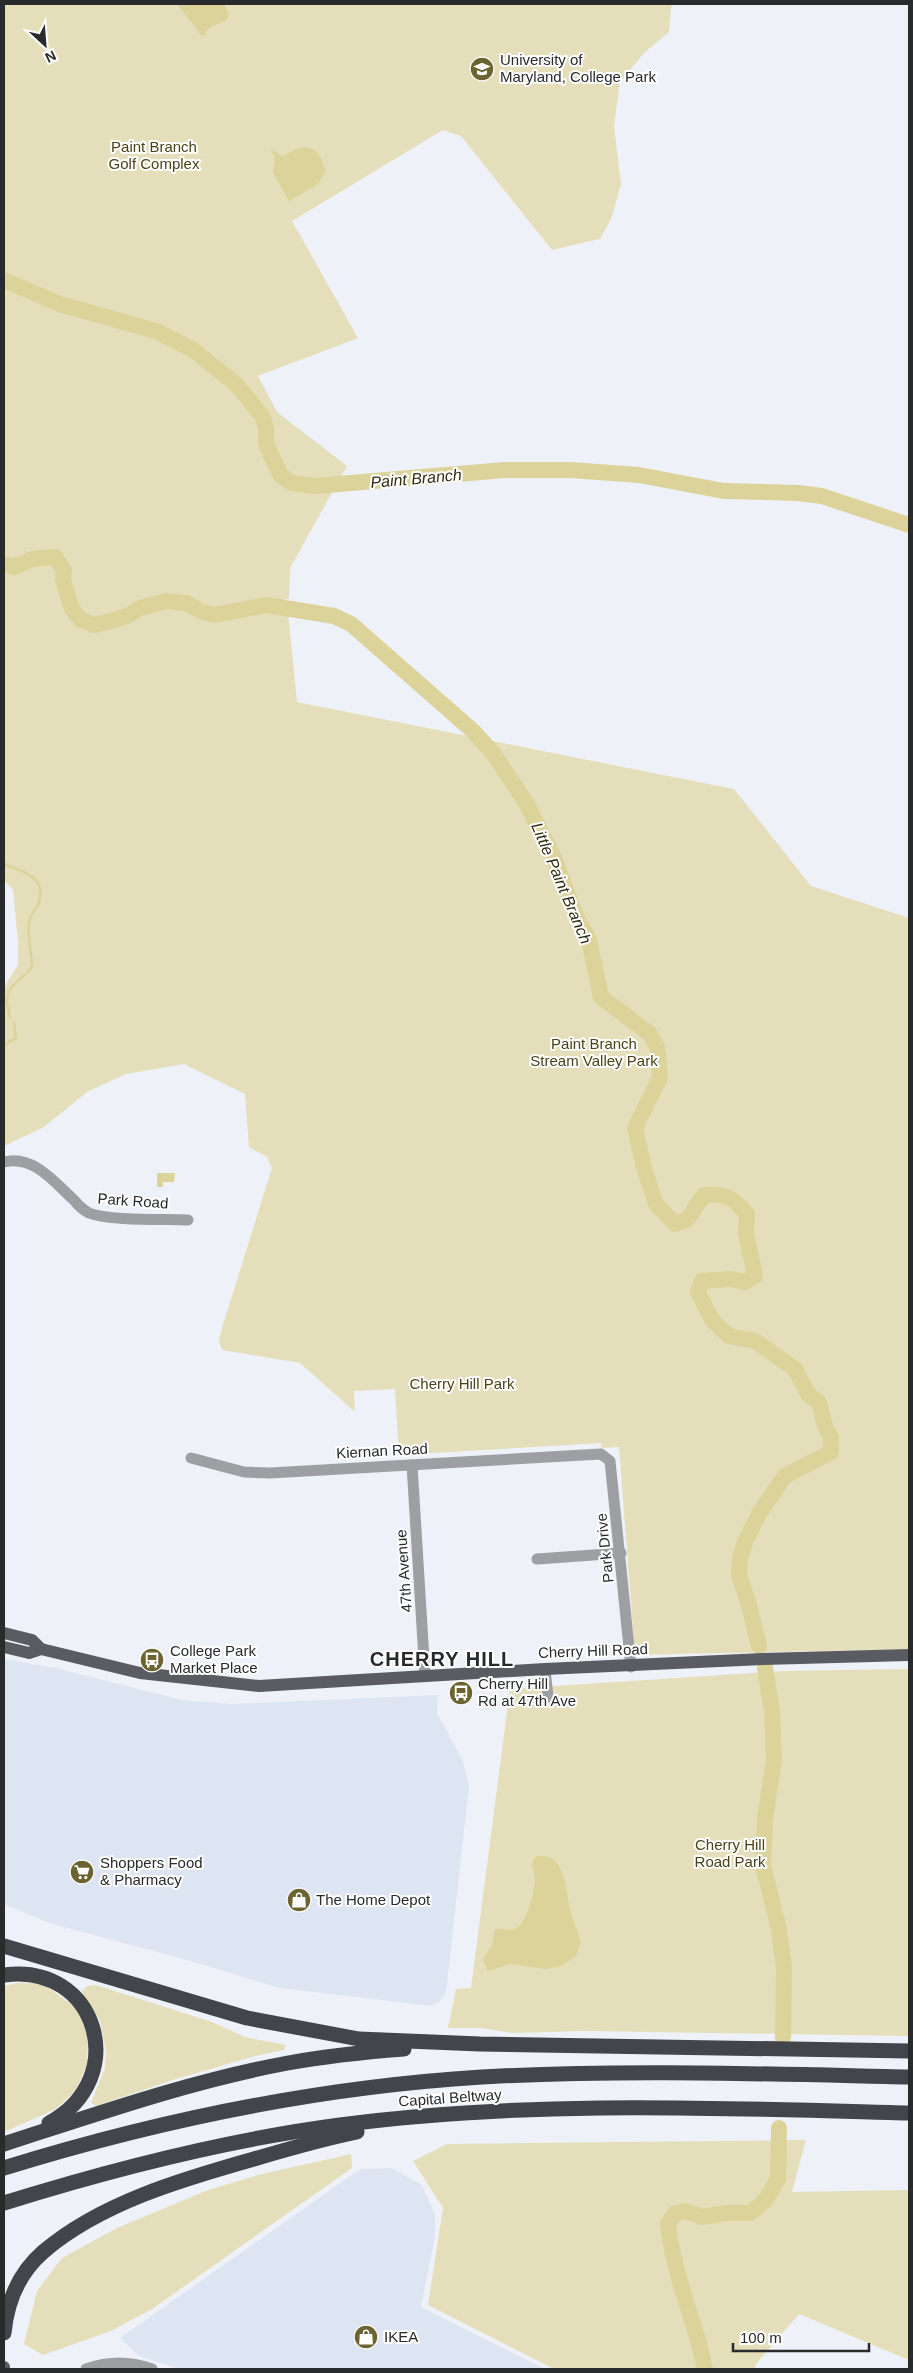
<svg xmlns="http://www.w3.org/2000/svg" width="913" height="2373" font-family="Arial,sans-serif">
  <rect width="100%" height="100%" fill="#eef2f8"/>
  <!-- built -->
  <g fill="#dee5f2">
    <path d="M 4,1659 L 56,1668 L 182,1700 L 231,1704 L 438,1695 L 437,1713 L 462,1759 L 469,1786 L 446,1993 L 440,2001 L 431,2006 L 280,1988 L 187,1960 L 49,1923 L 4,1904 Z"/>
    <path d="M 392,2168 L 422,2185 L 435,2215 L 435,2236 L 421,2307 L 545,2369 L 179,2369 L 139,2356 L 120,2338 L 360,2169 Z"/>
  </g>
  <!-- green -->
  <g fill="#e4dfba">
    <path d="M 4,4 L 673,4 L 671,8 L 669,32 L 644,53 L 620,82 L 614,126 L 621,184 L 611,219 L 600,239 L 552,250 L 461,136 L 443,130 L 292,221 L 358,338 L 258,376 L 277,412 L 347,466 L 290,568 L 289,599 L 284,599 L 287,602 L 297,702 L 734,789 L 811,886 L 909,918 L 909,1649 L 635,1655 L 619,1447 L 601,1448 L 601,1443 L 399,1455 L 395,1389 L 354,1391 L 355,1412 L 300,1363 L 222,1350 L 219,1341 L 222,1328 L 272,1168 L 267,1157 L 249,1147 L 245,1094 L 184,1064 L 126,1074 L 87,1092 L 44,1127 L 4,1146 L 4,987 L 18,965 L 18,941 L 13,890 L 4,880 Z"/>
    <path d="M 909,1669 L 909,2036 L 585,2031 L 512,2033 L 482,2028 L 448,2028 L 456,1989 L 471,1988 L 510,1689 L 784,1671 Z"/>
    <path d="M 17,1983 L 42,1983 L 75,2007 L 84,2022 L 88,2039 L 87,2064 L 76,2090 L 56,2109 L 4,2132 L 4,1986 Z"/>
    <path d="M 96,1985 L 212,2022 L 245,2037 L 286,2045 L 284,2050 L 255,2056 L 173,2080 L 96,2106 L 91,2103 L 105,2068 L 106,2052 L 100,2021 L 84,1998 L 82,1991 L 87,1986 Z"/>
    <path d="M 806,2140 L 792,2192 L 909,2190 L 909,2360 L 799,2314 L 756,2364 L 755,2369 L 554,2369 L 428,2305 L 443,2208 L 413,2161 L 447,2144 Z"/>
    <path d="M 351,2154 L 352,2168 L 152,2309 L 111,2331 L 43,2355 L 24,2344 L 37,2291 L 62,2258 L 117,2228 L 208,2190 L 262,2174 Z"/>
  </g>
  <!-- water -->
  <g fill="#dcd39a">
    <path d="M 177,4 L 224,4 L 229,14 L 226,20 L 211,27 L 205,32 L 205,35 L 202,36 Z"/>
    <path d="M 301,147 C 318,146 321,158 326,171 L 318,184 L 289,201 L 273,173 L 275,158 L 270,149 L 283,156 Z"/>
    <path d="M 157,1173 L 175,1173 L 174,1182 L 163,1182 L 163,1187 L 157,1187 Z"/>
    <path d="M 536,1856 C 568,1852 565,1893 571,1913 C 574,1923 578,1933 581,1943 L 576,1956 L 561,1966 L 546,1969 L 510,1964 L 488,1971 L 483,1959 L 492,1945 L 495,1929 C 502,1928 509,1931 515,1929 C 526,1925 534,1894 535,1882 C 536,1871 528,1867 536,1856 Z"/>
  </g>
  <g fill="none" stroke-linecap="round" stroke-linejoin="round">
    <!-- stream -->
    <g stroke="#dcd39a" stroke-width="2.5">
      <path d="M 4,864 C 21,872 47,875 39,902 C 36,910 30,914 29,923 C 27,938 32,952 32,967 C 17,986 0,985 10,1017"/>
      <path d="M 4,1045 L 16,1038 L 14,1023"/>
    </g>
    <!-- river -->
    <g stroke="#dcd39a" stroke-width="16">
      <path d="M 4,280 L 59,304 L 156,331 L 192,349 L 237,385 L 263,417 L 266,428 L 266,444 L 281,476 L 292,483 L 315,486 L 505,470 L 570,470 L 639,475 L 724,491 L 798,493 L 822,496 L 909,525"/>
      <path d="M 4,564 L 15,567 L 32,559 L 55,557 L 64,570 L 63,580 L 72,609 L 81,620 L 94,625 L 112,621 L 129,615 L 140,608 L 167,601 L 186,603 L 202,612 L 215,615 L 266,605 L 334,616 L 351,624 L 473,731 L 493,753 L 525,801 L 553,855 L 575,914 L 589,940 L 601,997 L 650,1034 L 657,1047 L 660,1077 L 635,1128 L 644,1168 L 656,1204 L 675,1224 L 687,1220 L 704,1195 C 725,1193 734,1198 747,1214 L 746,1233 L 755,1276 L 745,1282 L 730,1279 L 702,1281 L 698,1292 L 712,1320 L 729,1336 L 755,1341 L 795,1369 L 808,1394 L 819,1403 L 825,1426 L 831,1438 L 831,1452 L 785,1476 L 760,1512 L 745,1542 L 740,1558 L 739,1575 L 749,1605 L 759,1646"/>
      <path d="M 765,1668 L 772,1712 L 774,1759 L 765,1819 L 763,1865 L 779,1930 L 784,1968 L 783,2038"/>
      <path d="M 705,2369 C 695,2320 673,2274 668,2224 L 675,2213 L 686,2211 L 702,2217 L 726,2213 L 750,2213 L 765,2201 L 778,2179 L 779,2128"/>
    </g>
    <!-- minor -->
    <g stroke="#9e9fa2" stroke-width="11">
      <path d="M 4,1162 C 33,1154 55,1183 74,1200 C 78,1205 83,1210 89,1213 C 109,1221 164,1219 188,1220"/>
      <path d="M 191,1458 L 244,1472 L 270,1473 L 601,1454 L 610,1461 L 631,1667"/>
      <path d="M 412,1465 L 425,1675"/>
      <path d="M 537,1559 L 621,1553"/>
      <path d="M 545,1669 L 548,1697"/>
      <path d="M 86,2369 C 109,2361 129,2361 152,2369"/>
    </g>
    <!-- major -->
    <g stroke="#5a5c61" stroke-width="12">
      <path d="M 4,1633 L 32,1640 L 41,1649"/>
      <path d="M 4,1647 L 29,1653 L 41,1649 L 140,1673 L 259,1686 L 545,1669 L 763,1659 L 909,1655"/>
      <path d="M 4,2367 L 4,2369"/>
    </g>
    <!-- highway -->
    <g stroke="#42454a" stroke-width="15">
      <path d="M 4,1946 L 247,2018 L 359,2039 L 480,2044 L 909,2051"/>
      <path d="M 4,1975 C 97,1962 132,2078 49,2123"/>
      <path d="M 4,2144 C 97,2114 191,2081 288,2063 C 326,2056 365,2052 404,2049"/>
      <path d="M 4,2168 C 159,2120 320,2087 482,2077 C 624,2069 767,2074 909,2077"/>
      <path d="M 4,2203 C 113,2169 226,2140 340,2125 C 528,2100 719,2108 909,2113"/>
      <path d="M 4,2333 C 7,2302 19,2273 43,2252 C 100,2203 183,2179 254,2159 C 288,2149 323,2139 357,2132"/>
    </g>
  </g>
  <!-- icons -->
  <defs>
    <g id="university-disc" transform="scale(1.25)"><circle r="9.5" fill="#6b6330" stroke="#fff"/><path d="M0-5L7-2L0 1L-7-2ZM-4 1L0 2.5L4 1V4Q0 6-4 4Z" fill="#fff"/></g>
    <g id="bus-disc" transform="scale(1.25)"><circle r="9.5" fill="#6b6330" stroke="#fff"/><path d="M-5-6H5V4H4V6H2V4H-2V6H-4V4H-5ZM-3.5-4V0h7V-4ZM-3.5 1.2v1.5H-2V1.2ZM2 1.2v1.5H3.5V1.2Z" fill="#fff"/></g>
    <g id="supermarket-disc" transform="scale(1.25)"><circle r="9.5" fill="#6b6330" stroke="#fff"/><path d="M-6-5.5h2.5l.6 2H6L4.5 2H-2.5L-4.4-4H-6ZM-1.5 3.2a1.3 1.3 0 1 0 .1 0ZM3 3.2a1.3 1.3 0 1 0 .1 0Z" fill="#fff"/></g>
    <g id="shop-disc" transform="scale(1.25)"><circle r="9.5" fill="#6b6330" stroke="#fff"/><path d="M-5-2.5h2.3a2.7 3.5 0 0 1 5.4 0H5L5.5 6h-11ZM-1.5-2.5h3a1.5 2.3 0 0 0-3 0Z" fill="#fff"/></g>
  </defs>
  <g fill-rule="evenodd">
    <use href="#university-disc" x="482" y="69"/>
    <use href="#bus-disc" x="152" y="1660"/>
    <use href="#bus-disc" x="461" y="1693"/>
    <use href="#supermarket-disc" x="82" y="1872"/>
    <use href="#shop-disc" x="299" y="1900"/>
    <use href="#shop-disc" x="366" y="2337"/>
  </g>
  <g text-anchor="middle" stroke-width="4" stroke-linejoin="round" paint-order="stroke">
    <!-- poi labels -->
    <g font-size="15" fill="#292a2c" stroke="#fff" text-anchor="start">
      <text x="500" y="65">University of<tspan x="500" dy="17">Maryland, College Park</tspan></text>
      <text x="170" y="1656">College Park<tspan x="170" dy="17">Market Place</tspan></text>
      <text x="478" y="1689">Cherry Hill<tspan x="478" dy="17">Rd at 47th Ave</tspan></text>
      <text x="100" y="1868">Shoppers Food<tspan x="100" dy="17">&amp; Pharmacy</tspan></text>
      <text x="316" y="1905">The Home Depot</text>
      <text x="384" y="2342">IKEA</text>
    </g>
    <!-- park labels -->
    <g font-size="15" fill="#4a4317" stroke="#fff">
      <text x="154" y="152">Paint Branch<tspan x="154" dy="17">Golf Complex</tspan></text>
      <text x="594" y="1049">Paint Branch<tspan x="594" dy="17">Stream Valley Park</tspan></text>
      <text x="462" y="1389">Cherry Hill Park</text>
      <text x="730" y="1850">Cherry Hill<tspan x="730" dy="17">Road Park</tspan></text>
    </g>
    <!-- street labels -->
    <g font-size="15" fill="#292a2c" stroke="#fff">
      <text transform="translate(133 1201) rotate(4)" y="5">Park Road</text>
      <text transform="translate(382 1451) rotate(-3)" y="5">Kiernan Road</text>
      <text transform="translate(605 1548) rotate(-96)" y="5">Park Drive</text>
      <text transform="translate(404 1571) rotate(-94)" y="5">47th Avenue</text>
      <text transform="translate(593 1651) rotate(-2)" y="5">Cherry Hill Road</text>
      <text transform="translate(450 2098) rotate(-4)" y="5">Capital Beltway</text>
    </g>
    <!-- water labels -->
    <g font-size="16" font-style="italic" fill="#2f2b10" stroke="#fff">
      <text transform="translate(416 478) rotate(-5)" y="6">Paint Branch</text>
      <text transform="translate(562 883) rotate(67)" y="6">Little Paint Branch</text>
    </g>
    <!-- district labels -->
    <g font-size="20" font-weight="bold" letter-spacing="1" fill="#292a2c" stroke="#fff">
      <text x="442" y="1666">CHERRY HILL</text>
    </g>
  </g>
  <!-- border -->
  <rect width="913" height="2373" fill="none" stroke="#292a2c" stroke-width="10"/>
  <!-- north arrow -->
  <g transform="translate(45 45) rotate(154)" stroke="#ffffff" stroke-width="4" paint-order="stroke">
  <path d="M0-4L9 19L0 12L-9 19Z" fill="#292a2c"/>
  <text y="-8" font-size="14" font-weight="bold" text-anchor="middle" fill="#292a2c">N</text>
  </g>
  <!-- scale -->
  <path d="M733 2343v8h136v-8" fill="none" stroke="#292a2c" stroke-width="2.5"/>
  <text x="740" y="2343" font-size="15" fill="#292a2c" stroke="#ffffff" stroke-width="4" paint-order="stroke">100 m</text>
</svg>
